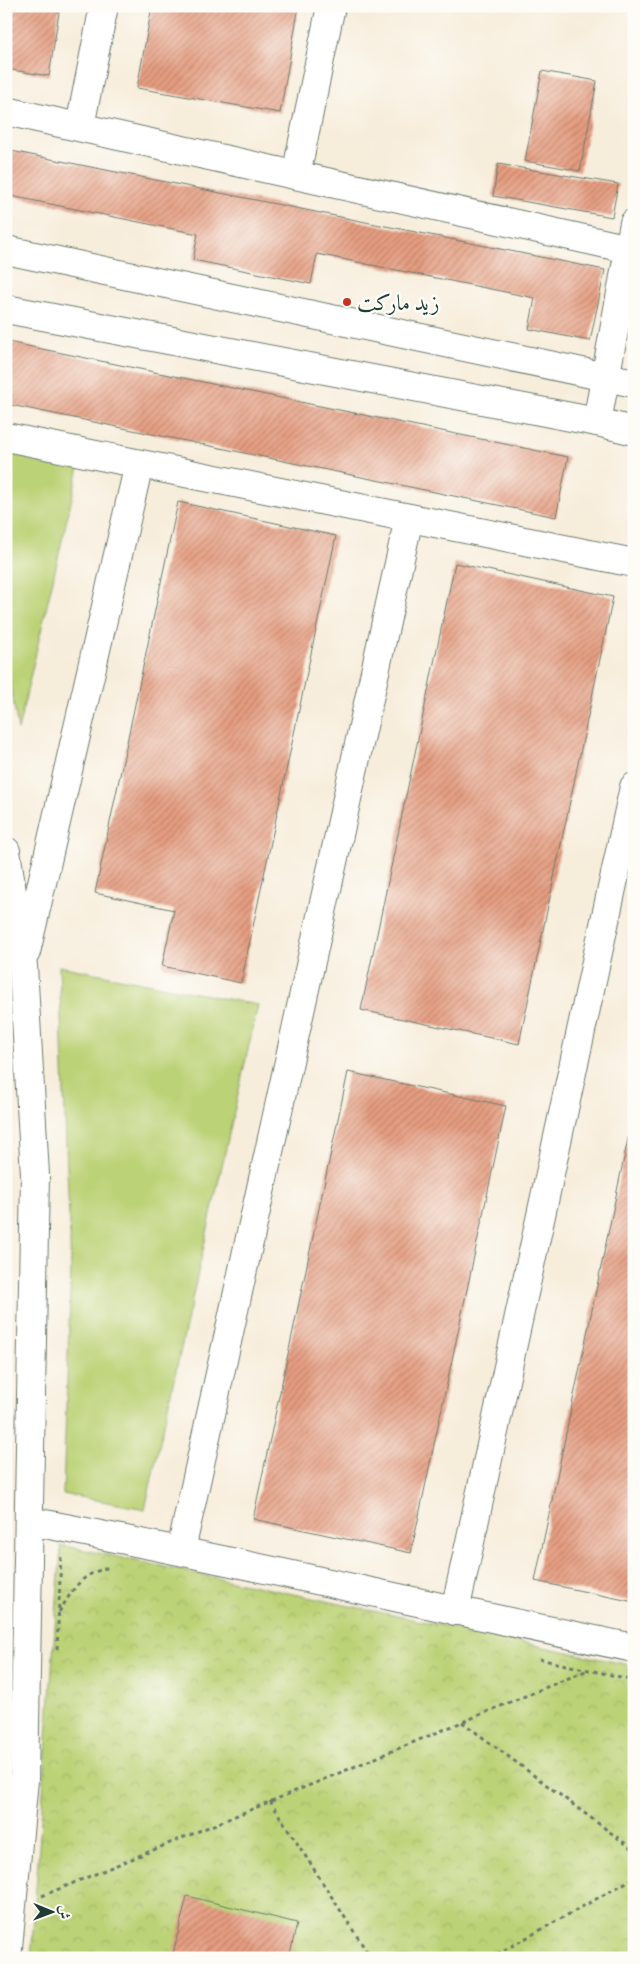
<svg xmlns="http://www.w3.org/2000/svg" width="640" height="1964" font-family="'EB Garamond',Amiri,serif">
  <defs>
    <pattern id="park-crowns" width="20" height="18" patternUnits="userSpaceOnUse" patternTransform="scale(1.25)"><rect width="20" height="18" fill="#bcd276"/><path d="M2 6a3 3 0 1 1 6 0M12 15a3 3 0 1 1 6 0" fill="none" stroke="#a1b567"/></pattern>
    <pattern id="building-hatch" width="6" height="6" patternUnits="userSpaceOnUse" patternTransform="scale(1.25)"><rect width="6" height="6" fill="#e69d81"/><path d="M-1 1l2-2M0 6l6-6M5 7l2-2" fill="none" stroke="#ba816a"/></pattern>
  </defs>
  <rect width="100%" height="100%" fill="#fdfcf7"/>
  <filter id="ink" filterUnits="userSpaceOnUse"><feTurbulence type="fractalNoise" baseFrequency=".02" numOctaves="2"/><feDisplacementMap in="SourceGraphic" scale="10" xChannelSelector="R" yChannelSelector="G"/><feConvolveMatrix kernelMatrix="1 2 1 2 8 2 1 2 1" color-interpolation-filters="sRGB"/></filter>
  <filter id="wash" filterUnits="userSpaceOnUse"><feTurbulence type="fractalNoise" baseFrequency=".0096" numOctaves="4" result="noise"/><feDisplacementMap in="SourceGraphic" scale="20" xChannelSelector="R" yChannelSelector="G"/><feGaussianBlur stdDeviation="1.12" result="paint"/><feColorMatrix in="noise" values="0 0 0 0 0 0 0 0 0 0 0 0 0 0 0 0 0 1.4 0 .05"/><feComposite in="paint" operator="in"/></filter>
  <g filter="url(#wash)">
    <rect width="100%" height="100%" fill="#f7eddb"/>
    <!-- grass -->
    <g fill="#bcd276" stroke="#6e8855">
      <path d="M 6,448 L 80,463 L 18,730 L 6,657 Z"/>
      <path d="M 59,966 L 258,1005 L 145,1509 L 63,1494 L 71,1269 Z"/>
    </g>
    <!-- park -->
    <path fill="url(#park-crowns)" stroke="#6e8855" d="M 61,1545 L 634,1666 L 634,1958 L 31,1958 Z"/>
    <g id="blocks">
      <!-- building -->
      <g fill="url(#building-hatch)">
        <path d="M 6,6 L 60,6 L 49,76 L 6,69 Z"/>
        <path d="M 152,6 L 299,6 L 280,113 L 137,88 Z"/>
        <path d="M 542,71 L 597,81 L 580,171 L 525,161 Z"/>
        <path d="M 6,150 L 605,270 L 590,341 L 529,329 L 535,298 L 317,254 L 311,284 L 193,260 L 198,234 L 6,195 Z"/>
        <path d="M 498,164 L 618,184 L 612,217 L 493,196 Z"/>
        <path d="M 8,342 L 568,457 L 556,517 L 6,404 Z"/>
        <path d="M 178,502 L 336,536 L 241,983 L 162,966 L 174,910 L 95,893 Z"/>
        <path d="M 455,563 L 613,597 L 519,1044 L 361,1010 Z"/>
        <path d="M 348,1072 L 506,1106 L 411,1553 L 253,1519 Z"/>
        <path d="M 629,1134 L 634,1135 L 634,1602 L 535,1581 Z"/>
        <path d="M 187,1896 L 297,1923 L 289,1958 L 172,1958 Z"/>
      </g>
    </g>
  </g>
  <g filter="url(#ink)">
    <use href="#blocks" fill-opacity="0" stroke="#6b7b6e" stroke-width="1"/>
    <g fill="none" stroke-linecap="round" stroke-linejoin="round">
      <!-- minor casing -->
      <g stroke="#6b7b6e" stroke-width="30">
        <g id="minor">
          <path d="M 6,111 L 629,249"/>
          <path d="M 80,126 L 104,6"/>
          <path d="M 296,175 L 331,6"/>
          <path d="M 6,437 L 634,563"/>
          <path d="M 6,851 L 23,966 L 35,1175 L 24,1780 L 7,1958"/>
          <path d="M 26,952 L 139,464"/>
          <path d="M 29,1521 C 231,1559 432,1607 634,1648"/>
          <path d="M 181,1550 L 409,518"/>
          <path d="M 455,1611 L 634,787"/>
        </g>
      </g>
      <!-- tertiary casing -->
      <g stroke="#6b7b6e" stroke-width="30">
        <g id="tertiary">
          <path d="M 6,250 L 634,383"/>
          <path d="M 6,309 L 597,422 L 634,431"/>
          <path d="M 597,422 L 634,223"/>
        </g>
      </g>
      <!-- path -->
      <g stroke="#6b7b6e" stroke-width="3" stroke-dasharray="4 4" stroke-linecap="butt">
        <path d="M 59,1612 C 75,1587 79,1575 110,1567"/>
        <path d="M 57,1649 L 61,1555"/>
        <path d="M 539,1659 L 634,1680"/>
        <path d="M 462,1722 L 634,1850"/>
        <path d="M 270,1801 L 371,1958"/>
        <path d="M 42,1896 L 588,1670"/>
        <path d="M 490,1958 L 634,1878"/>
      </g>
      <!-- minor -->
      <use href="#minor" stroke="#fff" stroke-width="28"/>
      <!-- tertiary -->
      <use href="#tertiary" stroke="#fff" stroke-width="28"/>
    </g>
  </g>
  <!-- markers -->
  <circle fill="#c8321e" stroke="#fdfcf7" stroke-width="2" cx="347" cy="302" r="5"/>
  <g text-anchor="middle" stroke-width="5" stroke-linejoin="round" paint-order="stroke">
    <!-- poi labels -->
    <g font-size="22" fill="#1f3d34" stroke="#fdfcf7" text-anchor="start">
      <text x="357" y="310">زيد ماركت</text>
    </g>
  </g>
  <!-- margin -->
  <rect width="640" height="1964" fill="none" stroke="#fdfcf7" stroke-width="25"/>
  <!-- north arrow -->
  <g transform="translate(52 1912) rotate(91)" stroke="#fdfcf7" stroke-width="4" paint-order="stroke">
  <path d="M0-4L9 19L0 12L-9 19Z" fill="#1f3d34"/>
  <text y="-8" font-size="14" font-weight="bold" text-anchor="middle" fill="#1f3d34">ش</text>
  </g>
</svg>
